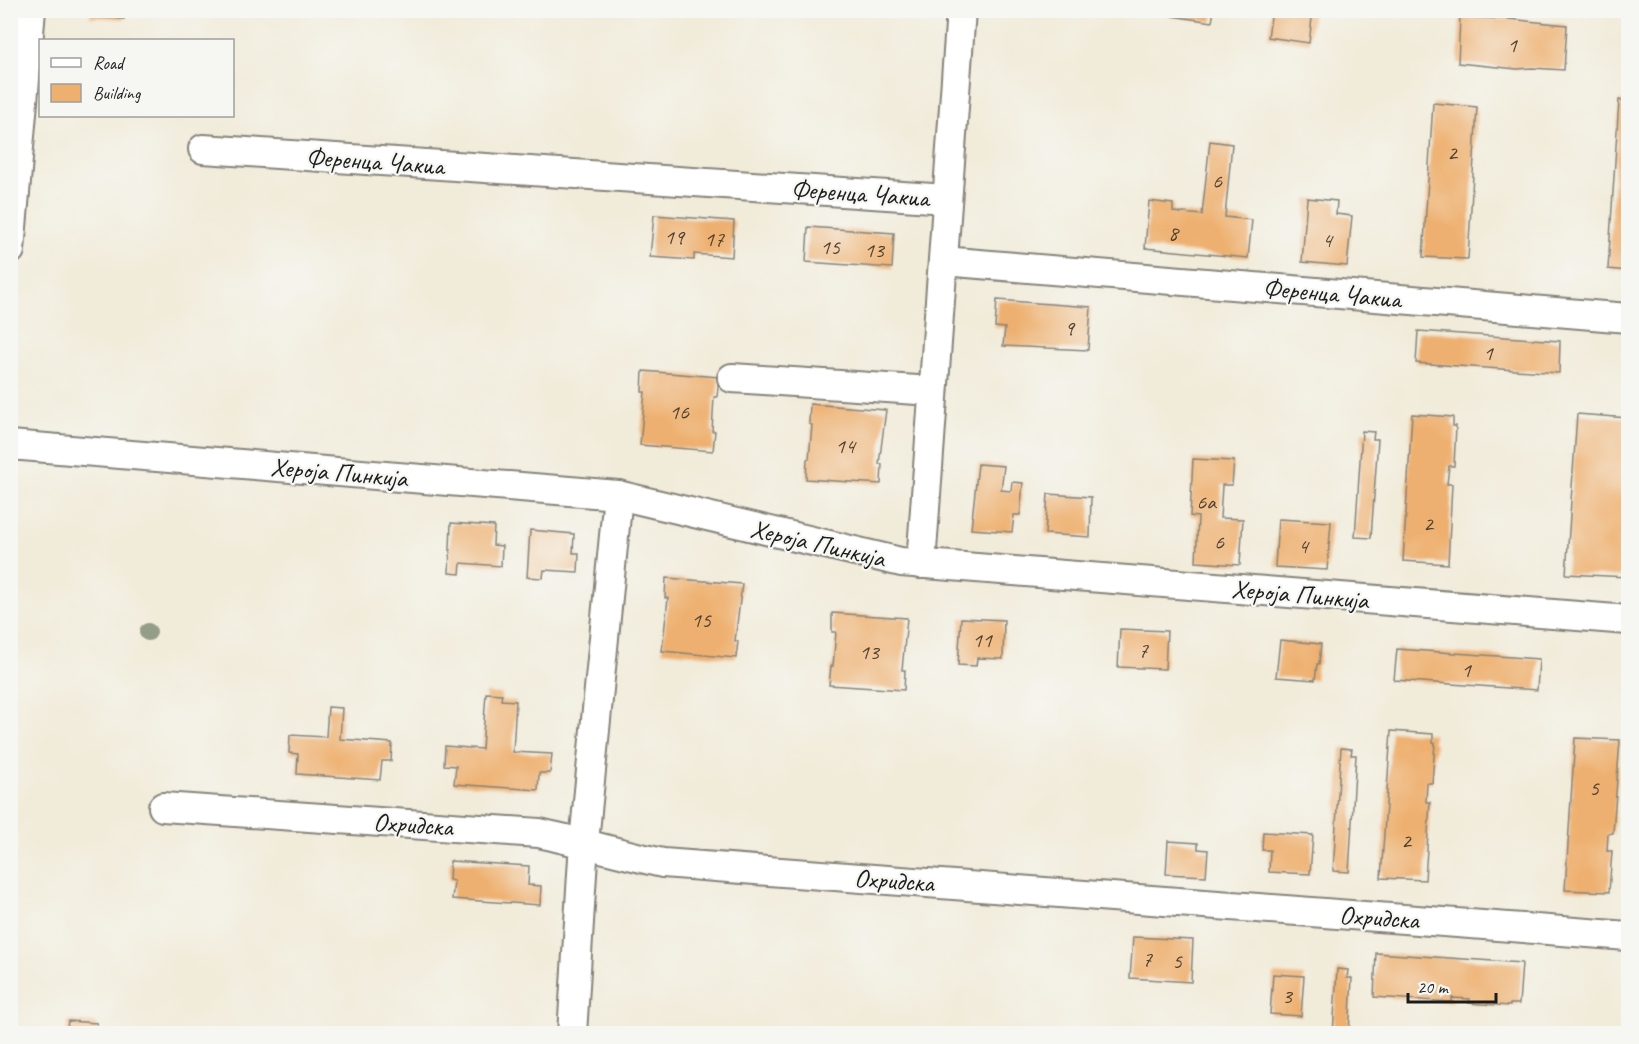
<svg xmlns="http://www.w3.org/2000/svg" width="1639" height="1044" font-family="Caveat,sans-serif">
  <rect width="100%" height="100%" fill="#f6f6f2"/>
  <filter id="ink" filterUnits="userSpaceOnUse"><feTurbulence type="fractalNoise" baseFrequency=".0167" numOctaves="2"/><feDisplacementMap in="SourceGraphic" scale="12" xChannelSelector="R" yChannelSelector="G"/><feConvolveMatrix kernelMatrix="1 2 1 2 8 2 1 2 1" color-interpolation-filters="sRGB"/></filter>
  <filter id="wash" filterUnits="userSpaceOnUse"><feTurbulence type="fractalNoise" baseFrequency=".008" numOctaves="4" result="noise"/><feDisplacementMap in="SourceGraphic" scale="24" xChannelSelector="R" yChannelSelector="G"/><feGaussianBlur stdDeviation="1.35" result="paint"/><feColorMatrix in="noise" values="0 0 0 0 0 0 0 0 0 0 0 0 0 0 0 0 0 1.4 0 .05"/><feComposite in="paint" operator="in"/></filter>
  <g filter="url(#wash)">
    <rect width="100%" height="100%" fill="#f1ebd9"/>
    <g id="blocks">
      <!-- building -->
      <g fill="#eeb06f">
        <path d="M 91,10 L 124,10 L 124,19 L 90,17 Z"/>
        <path d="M 1173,10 L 1214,10 L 1212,22 L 1172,16 Z"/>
        <path d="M 1272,10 L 1313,10 L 1309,43 L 1268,37 Z"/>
        <path d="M 1460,17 L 1508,19 L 1567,25 L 1564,70 L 1532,68 L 1517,69 L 1458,63 Z"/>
        <path d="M 1619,100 L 1628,101 L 1628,271 L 1608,269 Z"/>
        <path d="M 1433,103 L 1477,107 L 1468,259 L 1423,257 Z"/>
        <path d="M 1210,141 L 1232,144 L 1225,217 L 1252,220 L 1248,258 L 1145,248 L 1149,201 L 1173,204 L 1173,212 L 1202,215 Z"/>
        <path d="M 1307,198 L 1337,201 L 1336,214 L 1352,216 L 1347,266 L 1302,262 Z"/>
        <path d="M 654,215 L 734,221 L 732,257 L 694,254 L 694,260 L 650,257 Z"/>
        <path d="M 808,227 L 894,233 L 892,268 L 806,262 Z"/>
        <path d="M 997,300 L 1091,307 L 1088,350 L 1003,346 L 1005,328 L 995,327 Z"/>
        <path d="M 1418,331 L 1560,341 L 1559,373 L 1416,363 Z"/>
        <path d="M 643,371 L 719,377 L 717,397 L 714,397 L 712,431 L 715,431 L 713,451 L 640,445 L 645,392 L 642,392 Z"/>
        <path d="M 810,404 L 886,410 L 879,464 L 882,464 L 881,484 L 806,479 L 807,459 L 809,459 L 812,425 L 809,424 Z"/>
        <path d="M 1412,414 L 1453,417 L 1453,426 L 1456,426 L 1454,466 L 1449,466 L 1447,484 L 1452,484 L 1448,564 L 1403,561 Z"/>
        <path d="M 1577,414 L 1628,418 L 1628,577 L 1566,574 Z"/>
        <path d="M 1362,431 L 1374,432 L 1373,439 L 1378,439 L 1371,538 L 1355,537 Z"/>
        <path d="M 1193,459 L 1234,461 L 1232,485 L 1222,485 L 1220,518 L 1243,519 L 1240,565 L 1196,562 L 1198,517 L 1190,516 Z"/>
        <path d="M 978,464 L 1004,466 L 1001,490 L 1011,491 L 1012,482 L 1023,483 L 1020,515 L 1014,515 L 1012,532 L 971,529 Z"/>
        <path d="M 1048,494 L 1091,497 L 1090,537 L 1045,534 Z"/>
        <path d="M 1278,519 L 1331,522 L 1327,570 L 1275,567 Z"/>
        <path d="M 451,523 L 494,526 L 493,545 L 502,546 L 501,566 L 461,563 L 460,574 L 449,573 Z"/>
        <path d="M 530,530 L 574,534 L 573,553 L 579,553 L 578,572 L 544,570 L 543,578 L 527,577 Z"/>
        <path d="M 666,578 L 742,584 L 735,641 L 738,641 L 736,658 L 662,651 L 668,598 L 665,598 Z"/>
        <path d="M 832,613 L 907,618 L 902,670 L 905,670 L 904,690 L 829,685 L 831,666 L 833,666 L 836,632 L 832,632 Z"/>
        <path d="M 961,618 L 1004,620 L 1003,659 L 977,658 L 976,666 L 958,665 Z"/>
        <path d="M 1120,629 L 1167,631 L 1165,669 L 1118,667 Z"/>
        <path d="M 1280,640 L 1321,644 L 1319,664 L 1317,664 L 1315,680 L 1276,677 Z"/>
        <path d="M 1397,649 L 1539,659 L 1537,690 L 1394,680 Z"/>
        <path d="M 486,693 L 502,694 L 501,700 L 516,701 L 513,752 L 552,754 L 550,773 L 539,773 L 538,790 L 454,784 L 456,766 L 444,765 L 445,746 L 482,749 Z"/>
        <path d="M 328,707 L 342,708 L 340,739 L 392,743 L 391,761 L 382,761 L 380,780 L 297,774 L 298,754 L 289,753 L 290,735 L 326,737 Z"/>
        <path d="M 1391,731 L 1433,734 L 1433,743 L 1435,743 L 1432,783 L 1427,783 L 1426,802 L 1430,802 L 1425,880 L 1381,878 Z"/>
        <path d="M 1575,738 L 1620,740 L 1613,833 L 1608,834 L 1607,851 L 1612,851 L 1609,892 L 1565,890 Z"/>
        <path d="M 1341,748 L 1352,749 L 1351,755 L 1356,755 L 1349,872 L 1333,871 Z"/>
        <path d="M 1263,832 L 1313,835 L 1310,874 L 1269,872 L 1270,850 L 1262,850 Z"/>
        <path d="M 1168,841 L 1198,843 L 1198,849 L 1208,850 L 1206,876 L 1166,874 Z"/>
        <path d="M 450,861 L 529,866 L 528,885 L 541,886 L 540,905 L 452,899 L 454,881 L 449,880 Z"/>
        <path d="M 1133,937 L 1193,940 L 1191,982 L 1130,978 Z"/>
        <path d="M 1376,953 L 1522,963 L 1519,1004 L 1510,1004 L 1510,1006 L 1469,1003 L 1470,999 L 1452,998 L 1452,1002 L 1374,997 Z"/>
        <path d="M 1337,969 L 1348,970 L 1347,978 L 1352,978 L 1349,1034 L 1333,1034 Z"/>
        <path d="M 1273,974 L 1304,976 L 1301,1016 L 1270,1014 Z"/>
        <path d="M 68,1021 L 97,1023 L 97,1034 L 66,1034 Z"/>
      </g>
    </g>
  </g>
  <g filter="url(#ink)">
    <use href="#blocks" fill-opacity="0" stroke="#86847a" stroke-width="1.5"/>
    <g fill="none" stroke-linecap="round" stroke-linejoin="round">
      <!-- minor casing -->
      <g stroke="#86847a" stroke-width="32">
        <g id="minor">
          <path d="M 203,149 L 947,199"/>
          <path d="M 10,250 L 31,10"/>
          <path d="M 943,261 L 1628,318"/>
          <path d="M 732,378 L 933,391"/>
          <path d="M 10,445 L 618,495 L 901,562 L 1628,620"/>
          <path d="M 921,564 L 961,10"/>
          <path d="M 163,807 L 539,833 C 581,842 621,854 663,863 L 1628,936"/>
          <path d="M 572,1034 L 584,842 L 618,495"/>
        </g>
      </g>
      <!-- minor -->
      <use href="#minor" stroke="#fff" stroke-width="28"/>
    </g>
    <!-- trees -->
    <circle fill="#939d88" cx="148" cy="632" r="9"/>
  </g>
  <g text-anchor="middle" stroke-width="4.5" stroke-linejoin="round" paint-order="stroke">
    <!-- number labels -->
    <g font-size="22" fill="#504131">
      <text x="1512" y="52">1</text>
      <text x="1452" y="160">2</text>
      <text x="1217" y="188">6</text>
      <text x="1173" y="240">8</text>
      <text x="674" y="244">19</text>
      <text x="714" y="246">17</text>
      <text x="1327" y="247">4</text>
      <text x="830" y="254">15</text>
      <text x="874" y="257">13</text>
      <text x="1069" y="335">9</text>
      <text x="1488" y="360">1</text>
      <text x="679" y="419">16</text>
      <text x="845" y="453">14</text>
      <text x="1206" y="509">6a</text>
      <text x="1428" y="531">2</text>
      <text x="1219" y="549">6</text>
      <text x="1303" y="553">4</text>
      <text x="701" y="627">15</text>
      <text x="982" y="647">11</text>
      <text x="1143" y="657">7</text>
      <text x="869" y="659">13</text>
      <text x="1466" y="677">1</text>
      <text x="1594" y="795">5</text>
      <text x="1406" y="848">2</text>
      <text x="1147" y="966">7</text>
      <text x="1177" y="968">5</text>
      <text x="1287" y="1003">3</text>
    </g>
    <!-- street labels -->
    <g font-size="26" fill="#1c1c1c" stroke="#f6f6f2">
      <text transform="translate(375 161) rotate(4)" y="9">Ференца Чакиа</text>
      <text transform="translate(860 193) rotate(4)" y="9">Ференца Чакиа</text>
      <text transform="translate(1332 293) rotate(5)" y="9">Ференца Чакиа</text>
      <text transform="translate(339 472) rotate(5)" y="9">Хероја Пинкија</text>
      <text transform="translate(818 543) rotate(13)" y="9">Хероја Пинкија</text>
      <text transform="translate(1300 594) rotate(5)" y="9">Хероја Пинкија</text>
      <text transform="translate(413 824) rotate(4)" y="9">Охридска</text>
      <text transform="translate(894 880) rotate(4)" y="9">Охридска</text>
      <text transform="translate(1379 917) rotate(4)" y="9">Охридска</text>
    </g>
  </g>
  <!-- margin -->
  <rect width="1639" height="1044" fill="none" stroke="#f6f6f2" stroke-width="36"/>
  <!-- legend -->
  <rect x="39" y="39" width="195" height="78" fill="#f6f6f2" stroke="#9f9f9c" stroke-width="1.5"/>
  <rect x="51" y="58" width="30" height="9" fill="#ffffff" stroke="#9f9f9c" stroke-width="1.5"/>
  <text x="93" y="69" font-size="18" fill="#1c1c1c">Road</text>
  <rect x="51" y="84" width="30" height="18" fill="#eeb06f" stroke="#9f9f9c" stroke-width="1.5"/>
  <text x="93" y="99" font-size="18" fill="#1c1c1c">Building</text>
  <!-- scale -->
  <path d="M1408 993v9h88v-9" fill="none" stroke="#1c1c1c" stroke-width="3"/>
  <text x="1417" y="993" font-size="18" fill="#1c1c1c" stroke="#f6f6f2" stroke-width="4.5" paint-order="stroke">20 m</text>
</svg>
